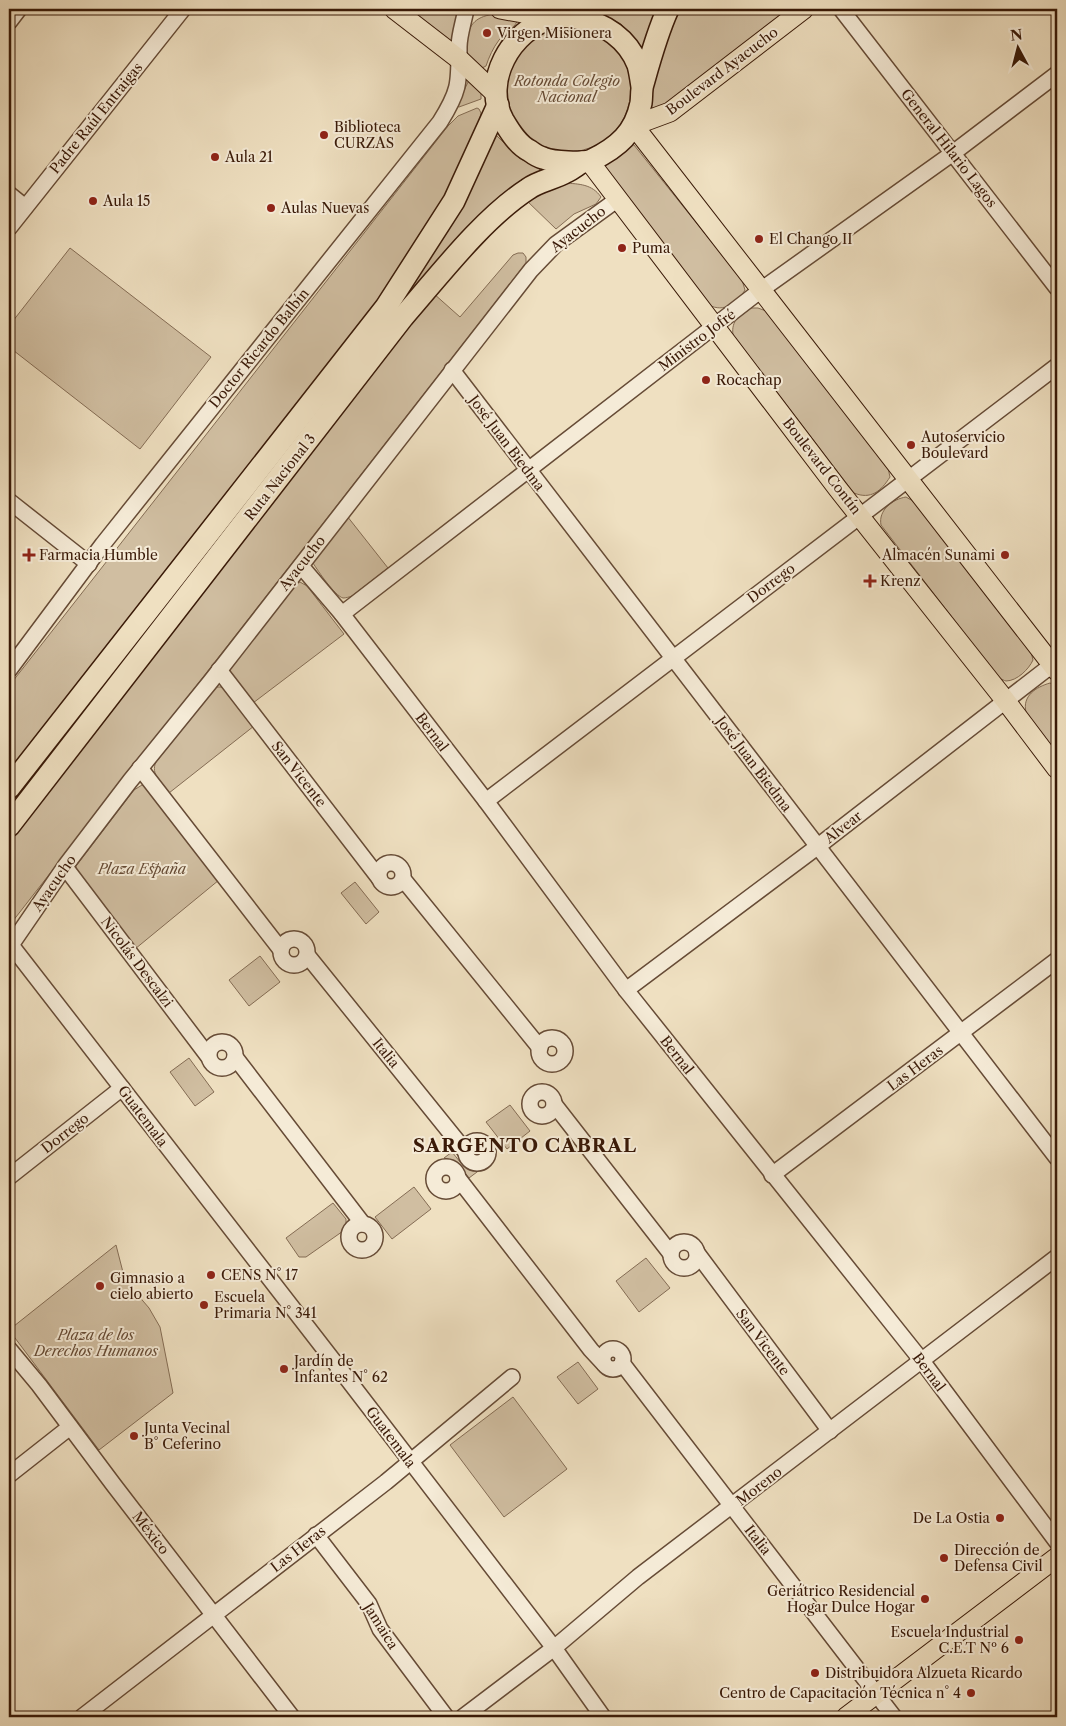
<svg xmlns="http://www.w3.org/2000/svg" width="1066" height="1726" font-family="'Libre Caslon Text',serif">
  <rect width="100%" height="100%" fill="#efe0c1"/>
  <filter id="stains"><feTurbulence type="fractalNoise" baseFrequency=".004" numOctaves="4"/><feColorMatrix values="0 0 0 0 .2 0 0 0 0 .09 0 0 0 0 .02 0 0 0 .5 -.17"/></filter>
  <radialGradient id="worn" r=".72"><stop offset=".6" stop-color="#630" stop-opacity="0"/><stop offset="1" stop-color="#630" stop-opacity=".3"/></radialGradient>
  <!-- green -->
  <g fill="#d0bea1" stroke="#846c54">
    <path d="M 404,9 L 456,9 L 458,11 L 452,43 Z"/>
    <path d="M 592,9 L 660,9 L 644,48 L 641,48 L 621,24 Z"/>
    <path d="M 675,9 L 796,9 L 670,106 L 656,110 L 651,107 L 652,82 Z"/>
    <path d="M 495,14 L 518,18 C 517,27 505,33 499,40 C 493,48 489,57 486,66 L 482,68 C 477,64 469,59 467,54 C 466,50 467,45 467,41 C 468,23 478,16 495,14 Z"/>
    <circle cx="568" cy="89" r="63"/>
    <path d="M 469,80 L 481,90 L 481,99 L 459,107 L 457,106 L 458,103 Z"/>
    <path d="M 477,108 L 479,109 L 481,113 L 478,127 L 448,196 L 385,296 L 9,776 L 9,686 L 448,126 L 458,116 Z"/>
    <path d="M 494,133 L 519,158 L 540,169 L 539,172 L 400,305 Z"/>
    <path d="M 631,144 L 634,145 L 742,280 L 745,290 C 737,303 724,313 709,305 L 603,167 L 604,162 C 616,158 623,155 631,144 Z"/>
    <path d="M 565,183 C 579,184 592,184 601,197 L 596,204 L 574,214 L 556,229 L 525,199 Z"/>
    <path d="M 70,248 L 211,357 L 140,449 L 9,347 L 9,326 Z"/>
    <path d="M 518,253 L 523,253 L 526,257 L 526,263 L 9,926 L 9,840 L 433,293 L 460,317 L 513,255 Z"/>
    <path d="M 751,308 L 758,308 L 766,311 L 888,468 L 890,477 C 881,491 871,500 854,493 L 733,335 C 731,319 740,317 751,308 Z"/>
    <path d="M 906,497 L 913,501 L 1031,652 L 1033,660 C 1029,669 1017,681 1006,681 C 1005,681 999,678 998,677 L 881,525 C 878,510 893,499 906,497 Z"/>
    <path d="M 347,516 L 388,568 L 352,596 C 349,597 346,598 343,598 C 335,596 318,571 313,563 L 315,556 Z"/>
    <path d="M 300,582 L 307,586 L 344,634 L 253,703 L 231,676 L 230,669 L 292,585 Z"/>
    <path d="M 1050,683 L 1057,686 L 1057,754 L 1026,712 C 1022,696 1036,687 1050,683 Z"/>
    <path d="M 216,687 L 222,687 L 227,690 L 254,726 L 169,793 C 162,783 150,774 156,762 Z"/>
    <path d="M 142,785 L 144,785 L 219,880 L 135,949 L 76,871 L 76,866 L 134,790 Z"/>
    <path d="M 355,882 L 379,912 L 366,924 L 341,893 Z"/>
    <path d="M 260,956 L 280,982 L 249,1006 L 229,980 Z"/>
    <path d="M 189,1058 L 214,1092 L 195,1106 L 170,1072 Z"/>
    <path d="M 510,1105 L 530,1131 L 507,1149 L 486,1122 Z"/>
    <path d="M 452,1152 C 462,1164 464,1170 481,1169 L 469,1178 C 462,1169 456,1160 444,1158 Z"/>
    <path d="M 414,1187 L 431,1209 L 392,1239 L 375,1217 Z"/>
    <path d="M 333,1203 L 346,1219 L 346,1229 L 306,1257 L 299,1257 L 286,1238 Z"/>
    <path d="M 116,1245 L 125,1280 L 149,1308 L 160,1327 L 173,1393 L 99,1450 L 9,1330 Z"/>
    <path d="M 646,1258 L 670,1288 L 639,1312 L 616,1281 Z"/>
    <path d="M 578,1362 L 598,1389 L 578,1404 L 557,1377 Z"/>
    <path d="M 513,1397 L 567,1469 L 504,1517 L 450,1445 Z"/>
  </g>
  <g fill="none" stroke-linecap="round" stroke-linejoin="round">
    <!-- minor casing -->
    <g stroke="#664b36" stroke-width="18">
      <g id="minor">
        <path d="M 841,9 L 1057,288"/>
        <path d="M 9,22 L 19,9"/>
        <path d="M 9,194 L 25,207"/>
        <path d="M 9,228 L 183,9"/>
        <path d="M 452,370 L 1057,1158"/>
        <path d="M 9,501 L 89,564"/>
        <path d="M 301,566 L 342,614 L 486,801 L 626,990 L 922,1361 L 1057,1542"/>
        <path d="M 342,614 L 761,290 L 953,153 L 1057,74"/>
        <path d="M 9,670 L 103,544 L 440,122 C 460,90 459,83 459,47 C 459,35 464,21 466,9"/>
        <path d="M 219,670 L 379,878"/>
        <path d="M 140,768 L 281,950"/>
        <path d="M 486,801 L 1057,366"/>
        <circle cx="391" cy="875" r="12"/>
        <path d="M 65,867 L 208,1056"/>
        <path d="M 403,879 L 540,1048"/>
        <circle cx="294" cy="952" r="13"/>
        <path d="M 11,945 L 339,1368 L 554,1648 L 603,1717"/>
        <path d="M 9,948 L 66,865 L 130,781 L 211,681 L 531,270 L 556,244 L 618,199"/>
        <path d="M 307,955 L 466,1152"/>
        <path d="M 626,990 L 817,847 L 1057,661"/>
        <circle cx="552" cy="1051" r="13"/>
        <circle cx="222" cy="1055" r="13"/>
        <path d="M 235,1057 L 363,1224"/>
        <circle cx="542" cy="1104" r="12"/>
        <path d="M 554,1104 L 671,1254"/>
        <circle cx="477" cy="1152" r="11"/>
        <circle cx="446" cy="1179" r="12"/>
        <path d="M 772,1175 L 1057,960"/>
        <path d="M 9,1177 L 122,1088"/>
        <path d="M 458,1178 L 591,1350 L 604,1364"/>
        <circle cx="362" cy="1237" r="13"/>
        <circle cx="684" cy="1255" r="13"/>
        <path d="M 697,1253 L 830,1431"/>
        <circle cx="613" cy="1359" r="10"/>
        <path d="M 9,1349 L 39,1385 L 113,1484 L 292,1717"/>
        <path d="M 622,1363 L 894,1717"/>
        <path d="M 9,1475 L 70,1427"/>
        <path d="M 316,1535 L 369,1604 L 380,1629 L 446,1717"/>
        <path d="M 82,1717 L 386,1482 L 512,1377"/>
        <path d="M 463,1717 L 554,1648 L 638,1577 L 1057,1257"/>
      </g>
    </g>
    <!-- major casing -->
    <g stroke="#391907" stroke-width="21">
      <g id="major">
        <path d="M 394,9 L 460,60 L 496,94"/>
        <path d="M 500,9 L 551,18"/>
        <path d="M 635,125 L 670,112 L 804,9"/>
        <path d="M 634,126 L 1057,671"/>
        <path d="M 589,161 L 838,489 L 1005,700 L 1057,769"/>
        <path d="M 846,1717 L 1057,1557"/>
      </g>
    </g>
    <!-- highway casing -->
    <g stroke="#391907" stroke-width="24">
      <g id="highway">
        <path d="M 642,87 C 641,80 640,72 638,65 C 628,39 604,23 578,18 C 569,17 561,15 552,18 C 511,30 482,81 503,120 C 510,132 518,145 530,151 C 534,154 539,157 543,158 C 552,162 584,164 592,160 C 618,147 635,133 641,103 C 642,97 641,90 643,84 C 650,59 657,33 668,9"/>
        <path d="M 9,788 L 386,307 L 454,201 L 498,105"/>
        <path d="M 9,826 L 403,317 C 439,276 482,219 528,189 C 539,181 554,179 566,172 C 572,169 577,165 582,162"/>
      </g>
    </g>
    <!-- minor -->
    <use href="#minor" stroke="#f5ebd7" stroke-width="15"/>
    <!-- major -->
    <use href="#major" stroke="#efe0c1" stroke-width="19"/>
    <!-- highway -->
    <use href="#highway" stroke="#efe0c1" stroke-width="21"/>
  </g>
  <!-- markers -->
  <g fill="#8f2418" stroke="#f5ebd7" stroke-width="2">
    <circle cx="487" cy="33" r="5"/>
    <circle cx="324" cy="135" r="5"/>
    <circle cx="215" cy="157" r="5"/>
    <circle cx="93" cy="201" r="5"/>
    <circle cx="271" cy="208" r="5"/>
    <circle cx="759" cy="239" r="5"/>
    <circle cx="622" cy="248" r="5"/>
    <circle cx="706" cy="380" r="5"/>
    <circle cx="911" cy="445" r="5"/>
    <path d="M26.5 547.5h5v5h5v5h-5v5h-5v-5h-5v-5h5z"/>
    <circle cx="1005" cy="555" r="5"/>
    <path d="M867.5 573.5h5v5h5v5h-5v5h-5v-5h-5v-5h5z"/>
    <circle cx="211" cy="1275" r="5"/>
    <circle cx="100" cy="1286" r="5"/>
    <circle cx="204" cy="1305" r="5"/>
    <circle cx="284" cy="1369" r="5"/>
    <circle cx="134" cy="1436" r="5"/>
    <circle cx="1000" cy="1518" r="5"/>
    <circle cx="944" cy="1558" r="5"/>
    <circle cx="925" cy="1599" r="5"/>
    <circle cx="1019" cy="1640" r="5"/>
    <circle cx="815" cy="1673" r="5"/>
    <circle cx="971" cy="1693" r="5"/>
  </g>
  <g text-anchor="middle" stroke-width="4" stroke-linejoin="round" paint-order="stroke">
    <!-- poi labels -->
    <g font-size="14" fill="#391907" stroke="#f5ebd7" text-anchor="start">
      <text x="497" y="38">Virgen Misionera</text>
      <text x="334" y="132">Biblioteca<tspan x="334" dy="16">CURZAS</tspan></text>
      <text x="225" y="162">Aula 21</text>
      <text x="103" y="206">Aula 15</text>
      <text x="281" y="213">Aulas Nuevas</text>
      <text x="769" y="244">El Chango II</text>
      <text x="632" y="253">Puma</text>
      <text x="716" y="385">Rocachap</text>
      <text x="921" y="442">Autoservicio<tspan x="921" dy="16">Boulevard</tspan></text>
      <text x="39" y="560">Farmacia Humble</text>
      <text x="995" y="560" text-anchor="end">Almacén Sunami</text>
      <text x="880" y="586">Krenz</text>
      <text x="221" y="1280">CENS N° 17</text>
      <text x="110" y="1283">Gimnasio a<tspan x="110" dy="16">cielo abierto</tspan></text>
      <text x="214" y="1302">Escuela<tspan x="214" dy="16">Primaria N° 341</tspan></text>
      <text x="294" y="1366">Jardín de<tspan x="294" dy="16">Infantes N° 62</tspan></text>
      <text x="144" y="1433">Junta Vecinal<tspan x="144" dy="16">B° Ceferino</tspan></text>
      <text x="990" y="1523" text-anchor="end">De La Ostia</text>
      <text x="954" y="1555">Dirección de<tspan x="954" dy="16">Defensa Civil</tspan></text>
      <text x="915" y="1596" text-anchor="end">Geriátrico Residencial<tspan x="915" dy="16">Hogar Dulce Hogar</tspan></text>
      <text x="1009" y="1637" text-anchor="end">Escuela Industrial<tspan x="1009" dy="16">C.E.T Nº 6</tspan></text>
      <text x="825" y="1678">Distribuidora Alzueta Ricardo</text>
      <text x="961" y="1698" text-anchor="end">Centro de Capacitación Técnica n° 4</text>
    </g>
    <!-- street labels -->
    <g font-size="14" fill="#391907" stroke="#f5ebd7">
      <text transform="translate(722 71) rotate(-37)" y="5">Boulevard Ayacucho</text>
      <text transform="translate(96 118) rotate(-51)" y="5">Padre Raúl Entraigas</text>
      <text transform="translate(949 148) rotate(52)" y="5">General Hilario Lagos</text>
      <text transform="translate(578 229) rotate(-38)" y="5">Ayacucho</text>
      <text transform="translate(697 340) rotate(-37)" y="5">Ministro Jofré</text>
      <text transform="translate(259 348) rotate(-51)" y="5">Doctor Ricardo Balbín</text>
      <text transform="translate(507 443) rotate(53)" y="5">José Juan Biedma</text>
      <text transform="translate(822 466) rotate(52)" y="5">Boulevard Contín</text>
      <text transform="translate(280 477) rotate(-52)" y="5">Ruta Nacional 3</text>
      <text transform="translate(302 563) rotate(-52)" y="5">Ayacucho</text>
      <text transform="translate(771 583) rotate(-37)" y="5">Dorrego</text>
      <text transform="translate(432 732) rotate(53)" y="5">Bernal</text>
      <text transform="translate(754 764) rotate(53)" y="5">José Juan Biedma</text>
      <text transform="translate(299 774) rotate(52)" y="5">San Vicente</text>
      <text transform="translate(843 827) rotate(-38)" y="5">Alvear</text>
      <text transform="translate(54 883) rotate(-55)" y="5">Ayacucho</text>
      <text transform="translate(137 962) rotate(53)" y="5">Nicolás Descalzi</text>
      <text transform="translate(386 1053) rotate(51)" y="5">Italia</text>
      <text transform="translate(677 1055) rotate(52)" y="5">Bernal</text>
      <text transform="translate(915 1068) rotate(-37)" y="5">Las Heras</text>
      <text transform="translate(143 1116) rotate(53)" y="5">Guatemala</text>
      <text transform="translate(65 1133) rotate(-38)" y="5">Dorrego</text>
      <text transform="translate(763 1342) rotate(53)" y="5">San Vicente</text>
      <text transform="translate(929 1372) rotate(53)" y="5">Bernal</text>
      <text transform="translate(391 1437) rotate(53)" y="5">Guatemala</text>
      <text transform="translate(759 1486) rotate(-38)" y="5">Moreno</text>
      <text transform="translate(151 1533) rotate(52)" y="5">México</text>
      <text transform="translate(758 1540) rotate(52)" y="5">Italia</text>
      <text transform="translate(298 1549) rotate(-38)" y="5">Las Heras</text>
      <text transform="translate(381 1626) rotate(58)" y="5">Jamaica</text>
    </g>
    <!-- park labels -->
    <g font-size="14" font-style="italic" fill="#664b35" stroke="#f5ebd7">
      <text x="567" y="86">Rotonda Colegio<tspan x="567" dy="16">Nacional</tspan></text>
      <text x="142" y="874">Plaza España</text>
      <text x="96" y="1340">Plaza de los<tspan x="96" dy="16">Derechos Humanos</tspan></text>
    </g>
    <!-- district labels -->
    <g font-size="19" font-weight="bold" letter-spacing="1" fill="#391907" stroke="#f5ebd7">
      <text x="525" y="1152">SARGENTO CABRAL</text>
    </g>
  </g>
  <!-- margin -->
  <rect width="1066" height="1726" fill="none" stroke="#efe0c1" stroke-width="30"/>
  <rect x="10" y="10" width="1046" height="1706" fill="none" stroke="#391907" stroke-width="2.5"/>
  <rect x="15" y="15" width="1036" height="1696" fill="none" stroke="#391907"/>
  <!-- north arrow -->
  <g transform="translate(1018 48) rotate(353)" stroke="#f5ebd7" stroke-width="4" paint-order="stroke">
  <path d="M0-4L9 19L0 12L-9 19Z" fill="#391907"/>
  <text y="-8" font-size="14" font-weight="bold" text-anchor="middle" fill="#391907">N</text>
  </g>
  <rect width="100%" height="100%" filter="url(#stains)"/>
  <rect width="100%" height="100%" fill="url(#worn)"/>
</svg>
